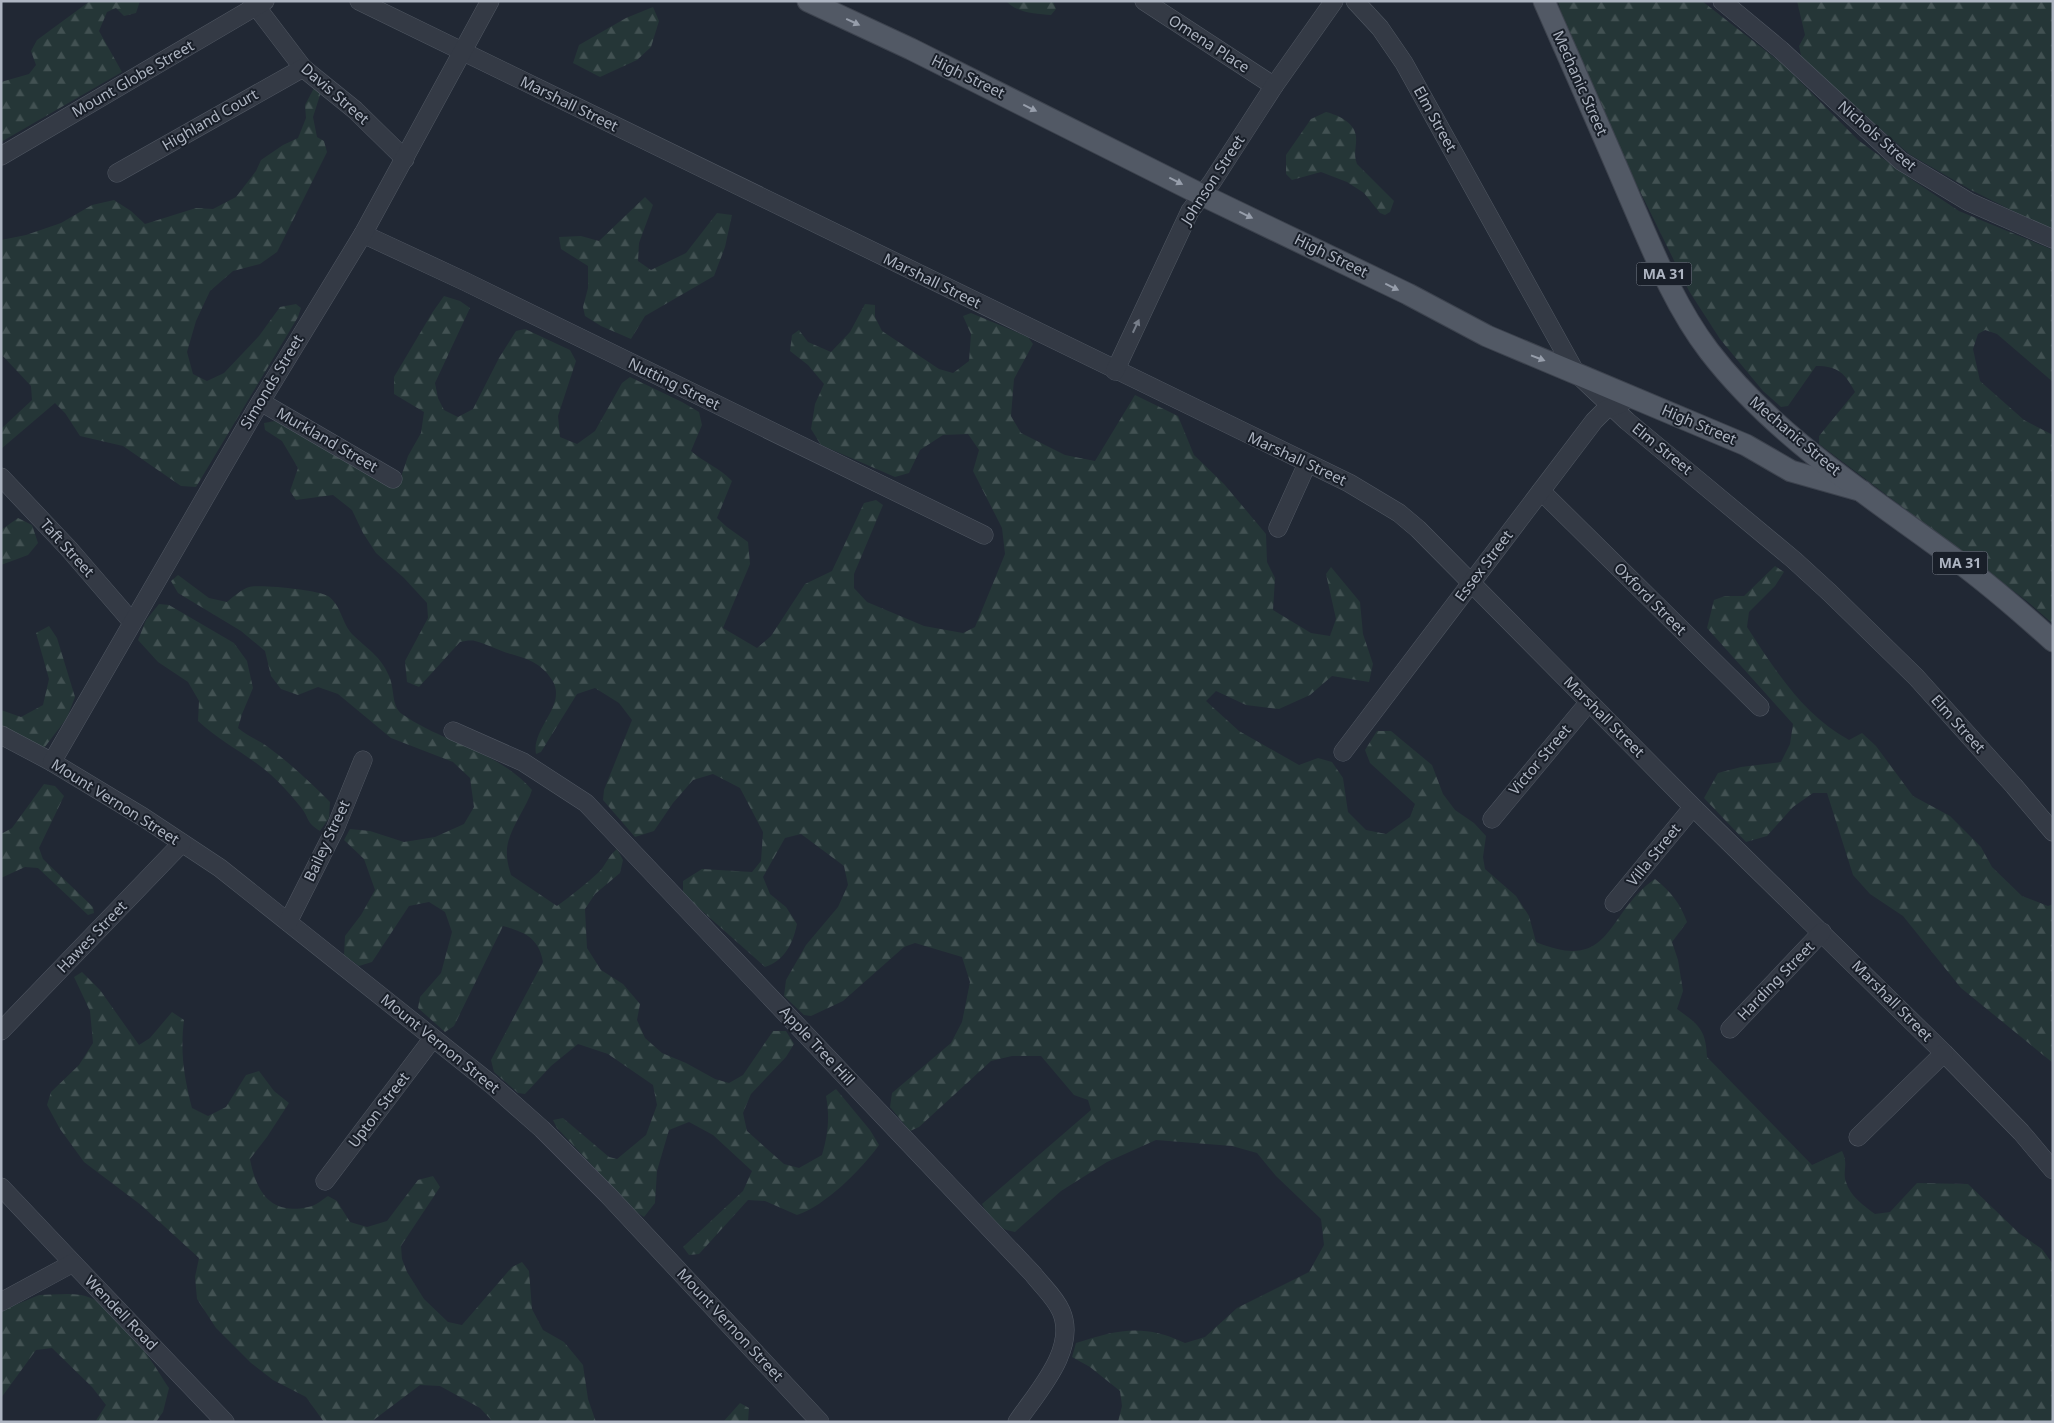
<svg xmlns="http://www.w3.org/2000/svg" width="2054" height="1423" font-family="'Noto Sans',sans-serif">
  <defs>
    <pattern id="forest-firs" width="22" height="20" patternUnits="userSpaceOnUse" patternTransform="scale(1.25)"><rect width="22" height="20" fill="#253637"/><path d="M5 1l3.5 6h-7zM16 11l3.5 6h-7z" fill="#425152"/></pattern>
  </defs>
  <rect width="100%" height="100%" fill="#212834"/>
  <!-- forest -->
  <g fill="url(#forest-firs)">
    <path d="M 90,1 L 140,1 L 136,13 L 124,16 L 116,8 L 107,12 L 99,31 L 122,72 L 1,142 L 1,82 L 29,74 L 36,65 L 31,51 L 37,40 Z"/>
    <path d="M 1006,1 L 1053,1 L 1056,9 L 1051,15 C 1036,14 1017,13 1006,1 Z"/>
    <path d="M 1558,1 L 1702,1 L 1784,65 L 1858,140 L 1911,179 L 1959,211 L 2053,250 L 2053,382 L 1997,334 L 1985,330 L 1978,334 L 1973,349 L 1980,381 L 2024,420 L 2053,435 L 2053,624 L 2028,602 L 1819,444 L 1819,436 L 1855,392 C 1845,373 1838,366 1816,366 L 1788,406 L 1781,407 L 1763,391 L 1720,339 L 1689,291 L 1633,177 L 1565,26 Z"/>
    <path d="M 1797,1 L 2053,1 L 2053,231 L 1971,190 L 1909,154 L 1802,60 L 1799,46 L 1805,35 Z"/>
    <path d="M 653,7 L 659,21 L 651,47 L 637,60 L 600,77 L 573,63 L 579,45 L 626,18 Z"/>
    <path d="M 314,88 L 321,92 L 313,117 L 317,137 L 324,141 L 327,152 L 277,252 L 260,264 L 233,271 L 210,291 L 196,321 L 187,352 L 193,374 L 207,381 L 224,373 L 259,336 L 280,307 L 296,304 L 301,308 L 298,317 L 196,487 L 181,486 L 123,446 L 80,436 L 65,413 L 55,403 L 1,449 L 1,429 L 32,400 L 31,386 L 1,354 L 1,240 L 26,235 L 61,223 L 92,205 L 114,200 L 131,211 L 145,224 L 196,208 L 213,209 L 236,197 L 256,171 L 261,160 L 283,145 L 298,138 L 306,118 L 305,105 Z"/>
    <path d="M 1326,112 C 1338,115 1354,122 1356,136 C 1357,146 1353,154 1357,164 L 1394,201 L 1390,212 L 1385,215 L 1380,213 L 1364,193 L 1347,182 L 1321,172 L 1292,180 L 1286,174 L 1286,155 L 1311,119 Z"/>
    <path d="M 645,197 L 653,205 L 639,243 L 638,261 L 651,270 L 686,253 L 717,213 L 732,215 L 725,247 L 714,276 L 645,316 L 631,339 L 601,326 L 585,316 L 583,307 L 588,288 L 588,266 L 561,249 L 559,237 L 581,236 L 599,241 Z"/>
    <path d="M 444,296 L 460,301 L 470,308 L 435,383 L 438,398 L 444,410 L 458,417 L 473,409 L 499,358 L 516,331 L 525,329 L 570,350 L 576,361 L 558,416 L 560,437 L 577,444 L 595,431 L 622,383 L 630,377 L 682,402 L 699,412 L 702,425 L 691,451 C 705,463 720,468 732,481 L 717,518 L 727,527 L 748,542 L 750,564 L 723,628 L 757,648 L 771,636 L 805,584 L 832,571 L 864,503 L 876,500 L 883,505 L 854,574 L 854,588 L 867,602 L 924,626 L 963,633 L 975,627 L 1005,554 L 1002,528 L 973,471 L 979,450 L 968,434 L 943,435 L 920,450 L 909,473 L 895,477 L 821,445 L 811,429 L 815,404 L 824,384 L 808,365 L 790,351 L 792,335 L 799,330 L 808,342 L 831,352 L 850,332 L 865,304 L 875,305 L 875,317 L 882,331 L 939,369 L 953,373 L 969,361 L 971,334 L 963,316 L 971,313 L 1028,337 L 1033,344 L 1014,379 L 1011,416 L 1021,433 L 1065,455 L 1095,461 L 1135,395 L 1178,416 L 1194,455 L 1224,484 L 1266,534 L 1267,562 L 1275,578 L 1273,610 L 1311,633 L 1330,636 L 1336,619 L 1326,574 L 1331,567 L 1360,602 L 1363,634 L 1373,664 L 1369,682 L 1332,676 L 1310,695 L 1279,709 L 1246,705 L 1216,691 L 1206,701 L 1239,731 L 1299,765 L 1318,758 L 1332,762 L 1343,778 L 1348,812 L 1366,830 L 1386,834 L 1410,817 L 1415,804 L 1370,763 L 1365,750 L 1377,731 L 1391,731 L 1432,765 L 1443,794 L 1455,810 L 1474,823 L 1486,836 L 1483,857 L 1485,869 L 1516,896 L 1529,916 L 1536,942 C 1613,974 1605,913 1655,879 C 1671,892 1680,903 1687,922 L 1672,942 L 1678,960 L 1683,991 L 1677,1009 C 1698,1024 1706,1029 1707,1057 L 1812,1165 L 1842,1151 C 1849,1165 1842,1171 1846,1182 C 1850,1196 1864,1206 1875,1214 L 1890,1212 L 1917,1183 L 1968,1184 L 2020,1234 L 2042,1249 L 2053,1264 L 2053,1422 L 1118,1422 L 1122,1406 L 1120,1391 L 1090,1367 L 1072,1357 L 1076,1343 C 1117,1330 1143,1323 1185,1343 L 1205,1337 L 1237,1308 L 1309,1272 L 1324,1245 L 1321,1219 L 1276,1176 L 1257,1153 L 1232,1146 L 1156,1140 L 1107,1162 L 1061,1191 L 1015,1232 C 997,1229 990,1220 982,1204 L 1091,1110 L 1088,1100 L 1074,1095 L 1041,1056 L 1012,1056 L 991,1061 L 919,1127 L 910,1131 L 890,1107 L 892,1093 L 951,1043 L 962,1022 L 970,982 L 962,957 L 915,943 L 904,947 L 843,1001 L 811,1016 L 804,1015 L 784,996 L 786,980 L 806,945 L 838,907 L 848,885 L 844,866 L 801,834 L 785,838 L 763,877 L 770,894 L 786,907 L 797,924 C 793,944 784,961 765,967 L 683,894 L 683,881 L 702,869 L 752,872 L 761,861 L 763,832 L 740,788 L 713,774 L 693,780 L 673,803 L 654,831 L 635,837 L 603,800 L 604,790 L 632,720 L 619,703 L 595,688 L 577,694 L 541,752 L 536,754 C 531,728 568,705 552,680 C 542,664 529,659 511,654 C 499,651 487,644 475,641 C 471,640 465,641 460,642 L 419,687 L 407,682 L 405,661 L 428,618 L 427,603 L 404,578 L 376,553 L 363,533 L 352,510 L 333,495 L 296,500 L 290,491 L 298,468 L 282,441 L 265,430 L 264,423 L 275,421 L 325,445 L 401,477 L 408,456 L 421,433 L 424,412 L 394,394 L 394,377 L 432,313 Z"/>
    <path d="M 18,518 L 32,525 L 38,543 L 28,555 L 1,565 L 1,530 Z"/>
    <path d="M 1775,566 L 1784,572 L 1775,586 L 1749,612 L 1747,627 C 1775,670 1803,715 1849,740 L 1862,733 L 1876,746 L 1913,796 L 1950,816 L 1981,847 L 1992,867 L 2022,896 L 2048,906 L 2053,904 L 2053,1063 L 1961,988 L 1903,916 L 1870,894 L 1853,875 L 1827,793 L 1813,793 L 1793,807 L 1767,836 L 1746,842 L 1704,798 L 1718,773 L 1741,767 L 1781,762 L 1790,744 L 1793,724 L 1707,628 L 1714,600 L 1725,596 L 1744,596 Z"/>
    <path d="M 178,575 L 209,598 L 227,602 C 233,597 242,589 249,587 C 260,584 318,590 328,596 C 341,605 342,623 352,634 C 366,648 381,656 389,676 C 395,689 391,706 402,714 C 443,743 499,751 532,790 C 526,810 505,833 507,855 C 507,862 509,868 511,875 L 557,906 C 572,895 586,884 600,871 C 606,864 609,855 617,849 L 623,860 L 620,873 L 595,894 L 585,909 L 587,948 L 601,970 L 623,984 L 640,1004 L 637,1020 L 645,1038 L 662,1053 L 686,1063 L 715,1079 L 729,1083 L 743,1075 L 773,1031 L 786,1031 L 794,1044 L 786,1057 L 751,1094 L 743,1113 L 747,1131 L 784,1164 L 799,1168 L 822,1155 C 828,1134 830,1117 826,1096 L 836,1089 L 870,1130 L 879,1145 C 862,1169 825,1206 797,1215 L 765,1201 L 748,1200 L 699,1254 L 689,1255 L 683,1247 L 743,1191 L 752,1171 L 713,1135 L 689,1122 L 669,1130 L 657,1171 L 655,1203 L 644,1217 L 635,1211 L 557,1128 L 553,1120 L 563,1118 L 609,1157 L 617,1159 L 646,1135 L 657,1105 L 653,1085 L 608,1054 L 578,1044 L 551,1066 L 525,1094 L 518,1093 L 494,1072 L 491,1060 L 543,962 C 539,938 525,932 503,926 L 454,1026 L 445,1032 L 418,1008 L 420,997 L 441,973 L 452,932 L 445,912 L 429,902 L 409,906 L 372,962 L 359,966 L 344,955 L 345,936 L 361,915 L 375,890 L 364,859 L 344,840 L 350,829 L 370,831 L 404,842 L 435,837 L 464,824 L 474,807 L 470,778 L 453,762 L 391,738 L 338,694 L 318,687 L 298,695 L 281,689 L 271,676 L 265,651 L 241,631 L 178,593 L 171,581 Z"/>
    <path d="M 159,604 L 169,605 L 234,643 L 247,661 L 253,688 L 242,714 L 238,728 C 247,736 259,740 268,747 C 290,763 311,783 330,802 L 329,818 L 320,831 C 304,821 310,817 299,805 C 290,794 280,783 270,774 C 247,754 219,741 198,721 L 199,701 L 188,682 L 158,662 L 138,640 L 146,620 Z"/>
    <path d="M 49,626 L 57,638 L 75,697 L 67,718 L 44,748 L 1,727 L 1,710 L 21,717 L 43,705 L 49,679 L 36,633 Z"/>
    <path d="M 44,784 L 55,786 L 64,796 L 39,848 L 43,859 L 93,907 L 94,913 L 88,915 L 38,868 L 25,867 L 1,878 L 1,834 L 12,828 Z"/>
    <path d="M 82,972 L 100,990 L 139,1045 L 150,1038 L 172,1012 L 184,1020 C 180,1052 184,1077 192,1108 L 208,1116 L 226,1107 L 246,1075 L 259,1071 L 274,1091 L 289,1103 L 267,1137 L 250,1159 C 256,1191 270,1216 308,1207 C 315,1206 322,1200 328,1196 L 337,1201 L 350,1222 L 367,1227 L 387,1221 L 418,1180 L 433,1176 L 440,1187 L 401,1246 L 402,1259 L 407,1272 L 424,1299 L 448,1322 L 462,1325 L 512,1267 L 522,1262 L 529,1271 L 532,1309 L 543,1330 L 564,1342 L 583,1365 L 588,1399 L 596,1422 L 493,1422 L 480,1408 L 440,1386 L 420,1385 L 371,1422 L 324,1422 L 306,1397 L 273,1380 L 251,1363 L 216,1328 L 197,1299 L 195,1277 L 199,1258 L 141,1205 L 84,1162 L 60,1129 L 47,1105 L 51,1092 L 79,1065 L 93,1043 L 90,1011 L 74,977 Z"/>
    <path d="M 39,1295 C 52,1295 67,1293 81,1295 C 116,1301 151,1360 169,1388 L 163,1412 L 156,1422 L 95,1422 L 106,1405 L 92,1387 L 52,1348 L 36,1350 L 1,1398 L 1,1311 Z"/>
    <path d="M 740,1403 L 749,1408 L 748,1421 L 723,1422 Z"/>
  </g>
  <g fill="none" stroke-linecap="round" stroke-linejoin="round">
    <!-- minor casing -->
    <g stroke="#515863" stroke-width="19">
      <g id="minor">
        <path d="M 252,1 L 303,68 L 355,110 L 405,159"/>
        <path d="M 359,1 L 1349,483 L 1399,513 L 1418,529 L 1693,807 L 1944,1053 L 2021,1132 L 2053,1170"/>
        <path d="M 1144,1 L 1274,86"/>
        <path d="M 1355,1 L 1380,28 L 1404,63 L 1576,373 L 1627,421 L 1794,560 L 1830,593 L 1916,677 L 2014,786 L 2053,832"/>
        <path d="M 1722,1 L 1781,50 L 1901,161 L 1969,202 L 2053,239"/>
        <path d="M 1,156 L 265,1"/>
        <path d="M 117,173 L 303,68"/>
        <path d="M 363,234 L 464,281 L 984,535"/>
        <path d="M 1115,371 L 1190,211 L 1212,182 L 1274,86 L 1334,1"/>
        <path d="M 261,402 L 393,479"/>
        <path d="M 1,477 L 69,549 L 132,622"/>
        <path d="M 1541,491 L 1760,707"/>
        <path d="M 1278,528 L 1307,464"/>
        <path d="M 453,731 L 523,762 L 586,803 L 1033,1274 C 1042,1286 1055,1297 1061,1311 C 1078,1349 1037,1392 1017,1422"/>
        <path d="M 1,735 L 52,762 L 143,817 L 220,868 L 491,1084 L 542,1129 L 608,1195 L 820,1422"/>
        <path d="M 1343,752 L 1594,421 L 1605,410 L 1622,403"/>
        <path d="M 52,762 L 255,411 L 363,234 L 490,1"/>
        <path d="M 1492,819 L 1589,702"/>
        <path d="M 1614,903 L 1693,807"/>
        <path d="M 288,922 L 335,829 L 363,760"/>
        <path d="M 1730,1029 L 1822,932"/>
        <path d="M 1,1031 L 182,843"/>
        <path d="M 1858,1137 L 1944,1053"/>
        <path d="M 325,1181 L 433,1038"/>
        <path d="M 1,1187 L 73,1263"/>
        <path d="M 1,1302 L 73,1263 L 225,1422"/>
      </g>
    </g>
    <!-- major casing -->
    <g stroke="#3d434e" stroke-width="23">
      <g id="major">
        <path d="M 808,1 L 911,49 L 1202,195 L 1408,294 L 1487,336 L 1746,445 L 1791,471 L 1862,491"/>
        <path d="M 1544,1 C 1573,67 1602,132 1630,198 C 1653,251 1674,305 1709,351 C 1775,437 1870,496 1956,560 C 1990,585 2022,613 2053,641"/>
      </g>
    </g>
    <!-- minor -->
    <use href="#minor" stroke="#343a45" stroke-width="18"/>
    <!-- major -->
    <use href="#major" stroke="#525965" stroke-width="21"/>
  </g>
  <!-- one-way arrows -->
  <defs><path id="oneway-solid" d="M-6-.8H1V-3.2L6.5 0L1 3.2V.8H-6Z" transform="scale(1.25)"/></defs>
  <g fill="#979eab">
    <use href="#oneway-solid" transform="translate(853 22) rotate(25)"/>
    <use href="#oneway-solid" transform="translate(1030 108) rotate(26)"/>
    <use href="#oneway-solid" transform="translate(1176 181) rotate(27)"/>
    <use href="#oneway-solid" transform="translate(1246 215) rotate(26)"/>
    <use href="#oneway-solid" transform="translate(1392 287) rotate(26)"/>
    <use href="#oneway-solid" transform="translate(1538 358) rotate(21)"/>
  </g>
  <use fill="#777e8a" href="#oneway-solid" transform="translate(1136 326) rotate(-65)"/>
  <g text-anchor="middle" stroke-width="4" stroke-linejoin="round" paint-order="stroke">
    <!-- shield labels -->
    <g fill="#191f29" stroke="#818894" stroke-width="1">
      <rect x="1636.5" y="262.5" width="55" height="23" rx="4"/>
      <rect x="1932.5" y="551.5" width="55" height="23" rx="4"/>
    </g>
    <g font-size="14" font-weight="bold" fill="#aeb5c2">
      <text x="1664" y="279">MA 31</text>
      <text x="1960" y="568">MA 31</text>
    </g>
    <!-- street labels -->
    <g font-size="15" fill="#aeb5c2" stroke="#191f29">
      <text transform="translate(1209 44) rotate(33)" y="5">Omena Place</text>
      <text transform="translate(968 77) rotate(26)" y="5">High Street</text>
      <text transform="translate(133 79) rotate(-30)" y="5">Mount Globe Street</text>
      <text transform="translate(1580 83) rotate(66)" y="5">Mechanic Street</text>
      <text transform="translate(335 94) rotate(41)" y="5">Davis Street</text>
      <text transform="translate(569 104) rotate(26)" y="5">Marshall Street</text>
      <text transform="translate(1435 119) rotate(61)" y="5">Elm Street</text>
      <text transform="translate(210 120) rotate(-30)" y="5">Highland Court</text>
      <text transform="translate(1877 136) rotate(41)" y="5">Nichols Street</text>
      <text transform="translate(1213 180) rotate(-57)" y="5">Johnson Street</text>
      <text transform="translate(1331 256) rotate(26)" y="5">High Street</text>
      <text transform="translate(932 281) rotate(26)" y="5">Marshall Street</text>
      <text transform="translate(272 382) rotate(-59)" y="5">Simonds Street</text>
      <text transform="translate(674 384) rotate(26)" y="5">Nutting Street</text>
      <text transform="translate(1699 425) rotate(23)" y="5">High Street</text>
      <text transform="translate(1795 436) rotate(40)" y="5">Mechanic Street</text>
      <text transform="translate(327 440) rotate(30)" y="5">Murkland Street</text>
      <text transform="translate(1662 449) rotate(39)" y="5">Elm Street</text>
      <text transform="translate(1297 459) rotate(25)" y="5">Marshall Street</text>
      <text transform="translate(67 548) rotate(48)" y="5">Taft Street</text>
      <text transform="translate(1484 566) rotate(-53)" y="5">Essex Street</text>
      <text transform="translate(1650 599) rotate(45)" y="5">Oxford Street</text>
      <text transform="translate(1604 717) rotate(45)" y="5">Marshall Street</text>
      <text transform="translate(1958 724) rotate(48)" y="5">Elm Street</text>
      <text transform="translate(1540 760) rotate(-50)" y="5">Victor Street</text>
      <text transform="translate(115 802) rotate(32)" y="5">Mount Vernon Street</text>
      <text transform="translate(327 841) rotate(-65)" y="5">Bailey Street</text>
      <text transform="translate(1654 855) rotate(-51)" y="5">Villa Street</text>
      <text transform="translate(92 937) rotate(-46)" y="5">Hawes Street</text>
      <text transform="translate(1776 981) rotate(-46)" y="5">Harding Street</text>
      <text transform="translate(1892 1001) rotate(45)" y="5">Marshall Street</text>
      <text transform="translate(440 1044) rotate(39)" y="5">Mount Vernon Street</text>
      <text transform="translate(817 1046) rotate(47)" y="5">Apple Tree Hill</text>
      <text transform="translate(379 1110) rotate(-53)" y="5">Upton Street</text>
      <text transform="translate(121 1313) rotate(46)" y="5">Wendell Road</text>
      <text transform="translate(730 1325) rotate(47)" y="5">Mount Vernon Street</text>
    </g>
  </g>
  <!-- border -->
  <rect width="2054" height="1423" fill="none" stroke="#aeb5c2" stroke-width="5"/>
</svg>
